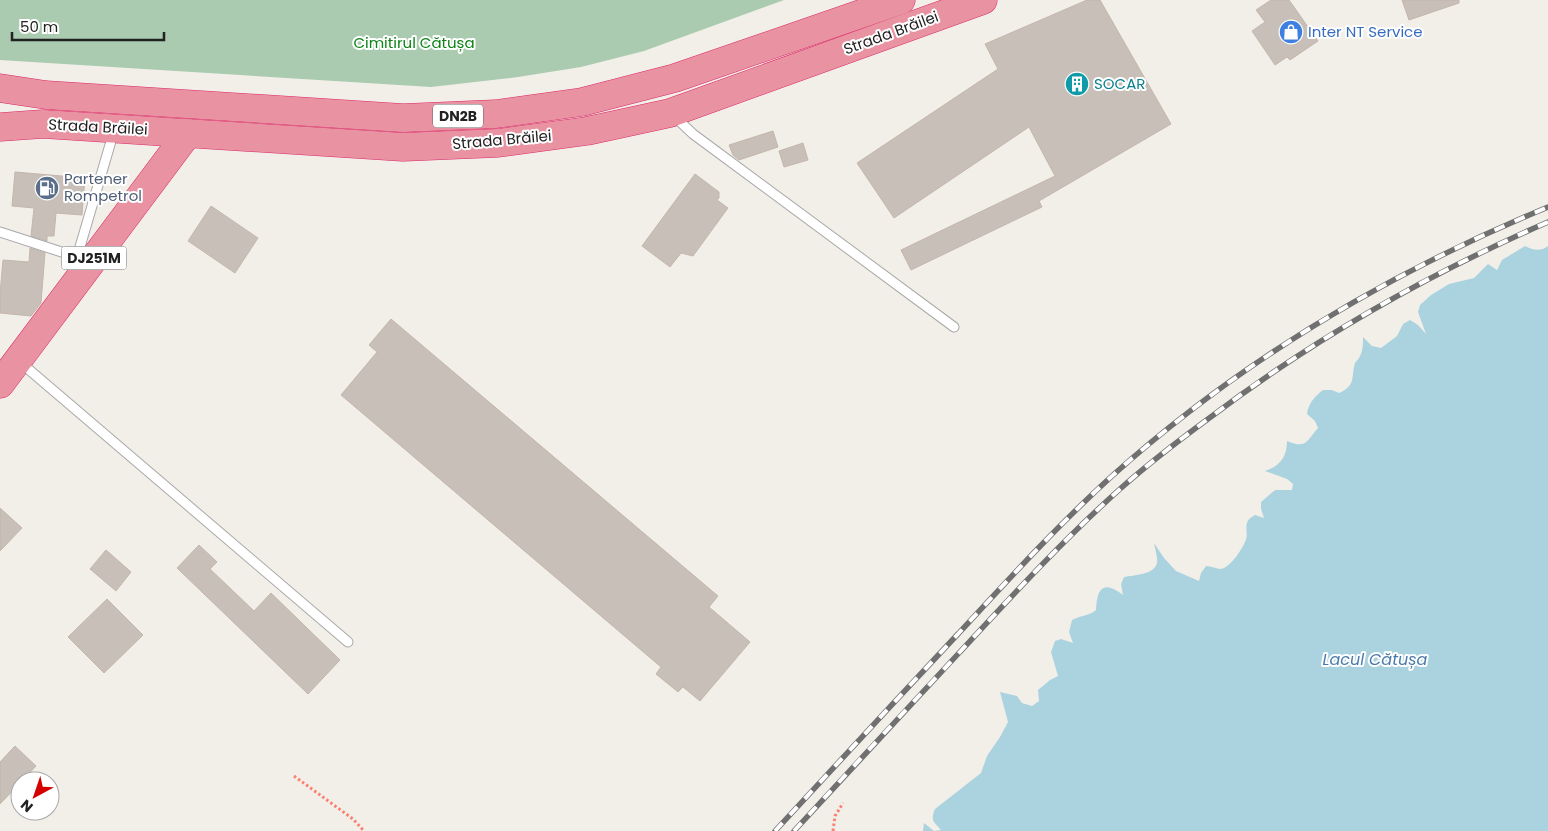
<svg xmlns="http://www.w3.org/2000/svg" width="1548" height="831" font-family="Poppins,sans-serif">
  <rect width="100%" height="100%" fill="#f2efe9"/>
  <!-- cemetery -->
  <path fill="#aacbaf" d="M 0,0 L 784,0 L 644,51 L 581,67 L 518,77 L 431,87 L 0,60 Z"/>
  <!-- water -->
  <path fill="#aad3df" d="M 1525,246 C 1533,250 1540,252 1548,246 L 1548,831 L 923,831 L 924,823 L 934,831 L 941,830 C 934,822 930,821 935,809 L 981,773 L 987,756 L 1000,737 L 1008,722 L 1000,692 L 1017,696 L 1022,703 L 1032,706 L 1039,701 L 1038,690 L 1050,680 L 1058,676 L 1051,652 L 1055,641 L 1061,639 L 1073,643 L 1069,632 L 1072,620 C 1081,615 1089,616 1096,610 C 1097,588 1103,580 1123,595 L 1121,584 L 1124,577 C 1134,575 1154,575 1157,563 C 1158,558 1155,549 1154,543 L 1164,558 L 1176,571 L 1199,581 L 1201,573 L 1206,566 C 1211,566 1217,569 1221,569 C 1230,568 1244,547 1246,539 C 1248,534 1245,528 1247,523 C 1248,519 1252,517 1255,515 L 1264,518 L 1261,509 L 1261,502 L 1275,490 L 1292,490 L 1293,484 L 1287,479 L 1265,471 C 1280,466 1287,457 1287,441 C 1306,449 1306,442 1318,428 L 1315,421 L 1307,414 C 1308,404 1315,396 1323,390 L 1332,390 L 1339,393 C 1356,386 1351,377 1355,363 C 1356,361 1359,359 1360,356 C 1363,350 1363,344 1363,337 L 1372,346 L 1381,348 L 1397,336 L 1403,324 L 1410,320 L 1418,325 L 1426,334 L 1418,312 L 1420,305 L 1431,295 L 1449,284 L 1474,278 L 1488,264 L 1497,270 L 1502,260 Z"/>
  <!-- building -->
  <g fill="#c7bfb8" stroke="#c4b6ab">
    <path d="M 1087,0 L 1100,0 L 1171,124 L 1039,201 L 1042,207 L 911,270 L 901,250 L 1055,176 L 1029,127 L 894,218 L 857,163 L 998,69 L 985,44 Z"/>
    <path d="M 1271,0 L 1289,0 L 1318,41 L 1290,60 L 1287,57 L 1275,65 L 1252,31 L 1265,22 L 1256,10 Z"/>
    <path d="M 1402,0 L 1459,0 L 1459,3 L 1409,20 Z"/>
    <path d="M 773,131 L 778,147 L 739,160 L 733,155 L 729,145 Z"/>
    <path d="M 803,143 L 808,160 L 784,167 L 779,151 Z"/>
    <path d="M 15,172 L 85,178 L 82,215 L 56,213 L 54,236 L 47,236 L 47,241 L 31,236 L 34,208 L 12,206 Z"/>
    <path d="M 695,174 L 719,192 L 719,198 L 717,200 L 728,208 L 693,256 L 681,253 L 670,267 L 642,246 Z"/>
    <path d="M 211,206 L 258,238 L 235,273 L 188,241 Z"/>
    <path d="M 30,248 L 45,253 L 41,303 L 31,316 L 0,313 L 0,294 L 3,260 L 29,262 Z"/>
    <path d="M 391,319 L 718,596 L 709,607 L 750,642 L 700,701 L 683,687 L 678,692 L 656,674 L 661,667 L 341,395 L 377,352 L 369,345 Z"/>
    <path d="M 0,508 L 22,528 L 0,551 Z"/>
    <path d="M 199,545 L 217,562 L 210,569 L 254,611 L 271,593 L 340,660 L 308,694 L 177,568 Z"/>
    <path d="M 106,550 L 131,572 L 116,591 L 90,569 Z"/>
    <path d="M 107,599 L 143,635 L 104,673 L 68,637 Z"/>
    <path d="M 15,746 L 36,766 L 22,781 L 20,781 L 20,783 L 0,804 L 0,762 Z"/>
  </g>
  <g fill="none" stroke-linecap="round" stroke-linejoin="round">
    <!-- lane casing -->
    <g stroke="#a9a9a9" stroke-width="11">
      <g id="lane">
        <path d="M 673,115 L 693,134 L 954,327"/>
        <path d="M 0,232 L 77,257 L 114,131"/>
        <path d="M 20,362 L 348,642"/>
      </g>
    </g>
    <!-- highway casing -->
    <g stroke="#dc2a67" stroke-width="29">
      <g id="highway">
        <path d="M 0,88 L 46,95 L 403,118 L 496,114 L 582,102 L 675,78 L 901,0"/>
        <path d="M 0,127 L 43,124 L 403,147 L 498,143 L 587,131 L 670,113 L 983,0"/>
        <path d="M 0,384 L 188,133"/>
      </g>
    </g>
    <!-- path -->
    <g stroke="#fa8072" stroke-width="3" stroke-dasharray="2.5 2.5" stroke-linecap="butt">
      <path d="M 294,776 L 353,819 L 364,831"/>
      <path d="M 833,831 L 835,816 L 843,803"/>
    </g>
    <!-- lane -->
    <use href="#lane" stroke="#fff" stroke-width="9"/>
    <!-- highway -->
    <use href="#highway" stroke="#e892a2" stroke-width="28"/>
    <!-- rail casing -->
    <g stroke="#707070" stroke-width="5.5">
      <g id="rail">
        <path d="M 775,831 C 835,766 896,700 957,635 C 1007,581 1057,526 1112,476 C 1240,361 1389,273 1548,207"/>
        <path d="M 794,831 C 848,772 903,713 958,654 C 1010,598 1062,541 1120,489 C 1148,464 1178,441 1208,419 C 1315,338 1426,275 1548,222"/>
      </g>
    </g>
    <!-- rail -->
    <use href="#rail" stroke="#fff" stroke-width="4" stroke-dasharray="11" stroke-linecap="butt"/>
  </g>
  <!-- icons -->
  <defs>
    <g id="shop-disc" transform="scale(1.25)"><circle r="9.5" fill="#3f7fe0" stroke="#fff"/><path d="M-5-2.5h2.3a2.7 3.5 0 0 1 5.4 0H5L5.5 6h-11ZM-1.5-2.5h3a1.5 2.3 0 0 0-3 0Z" fill="#fff"/></g>
    <g id="building-disc" transform="scale(1.25)"><circle r="9.5" fill="#0f9aa8" stroke="#fff"/><path d="M-4-6H4V6H1V3H-1V6H-4ZM-2.5-4.3h1.7v1.8h-1.7ZM.8-4.3h1.7v1.8H.8ZM-2.5-1h1.7V.8h-1.7ZM.8-1h1.7V.8H.8Z" fill="#fff"/></g>
    <g id="fuel-disc" transform="scale(1.25)"><circle r="9.5" fill="#5c6f8a" stroke="#fff"/><path d="M-5.5-6h7V0h2V4h1.3V-2.5L3-4.5l.8-.8L6-3V5H2.5V1h-1V6h-7ZM-4.2-4.7v3.2H.2V-4.7Z" fill="#fff"/></g>
  </defs>
  <g fill-rule="evenodd">
    <use href="#shop-disc" x="1291" y="32"/>
    <use href="#building-disc" x="1077" y="84"/>
    <use href="#fuel-disc" x="47" y="188"/>
  </g>
  <g text-anchor="middle" stroke-width="4" stroke-linejoin="round" paint-order="stroke">
    <!-- shield labels -->
    <g fill="#fff" stroke="#646464" stroke-width="1">
      <rect x="433" y="104.5" width="50" height="23" rx="4"/>
      <rect x="61.5" y="246.5" width="65" height="23" rx="4"/>
    </g>
    <g font-size="14" font-weight="bold" fill="#222">
      <text x="458" y="121">DN2B</text>
      <text x="94" y="263">DJ251M</text>
    </g>
    <!-- shop labels -->
    <g font-size="15" fill="#366cbe" stroke="#fff" text-anchor="start">
      <text x="1308" y="37">Inter NT Service</text>
    </g>
    <!-- street labels -->
    <g font-size="15" fill="#222" stroke="#fff">
      <text transform="translate(891 33) rotate(-20)" y="5">Strada Brăilei</text>
      <text transform="translate(98 127) rotate(3)" y="5">Strada Brăilei</text>
      <text transform="translate(502 140) rotate(-5)" y="5">Strada Brăilei</text>
    </g>
    <!-- park labels -->
    <g font-size="15" fill="#0c8416" stroke="#fff">
      <text x="414" y="48">Cimitirul Cătușa</text>
    </g>
    <!-- culture labels -->
    <g font-size="15" fill="#0d838f" stroke="#fff" text-anchor="start">
      <text x="1094" y="89">SOCAR</text>
    </g>
    <!-- service labels -->
    <g font-size="15" fill="#4e5e75" stroke="#fff" text-anchor="start">
      <text x="64" y="184">Partener<tspan x="64" dy="17">Rompetrol</tspan></text>
    </g>
    <!-- water labels -->
    <g font-size="16" font-style="italic" fill="#4a7aab" stroke="#fff">
      <text x="1375" y="665">Lacul Cătușa</text>
    </g>
  </g>
  <!-- north arrow -->
  <g transform="translate(35 796) rotate(220)"><circle r="24" fill="#ffffff" stroke="#a7a7a7"/>
  <path d="M0-4L9 19L0 12L-9 19Z" fill="#d40000"/>
  <text y="-8" font-size="14" font-weight="bold" text-anchor="middle" fill="#222222">N</text>
  </g>
  <!-- scale -->
  <path d="M12 32v8h152v-8" fill="none" stroke="#222222" stroke-width="2.5"/>
  <text x="20" y="32" font-size="15" fill="#222222" stroke="#ffffff" stroke-width="4" paint-order="stroke">50 m</text>
</svg>
